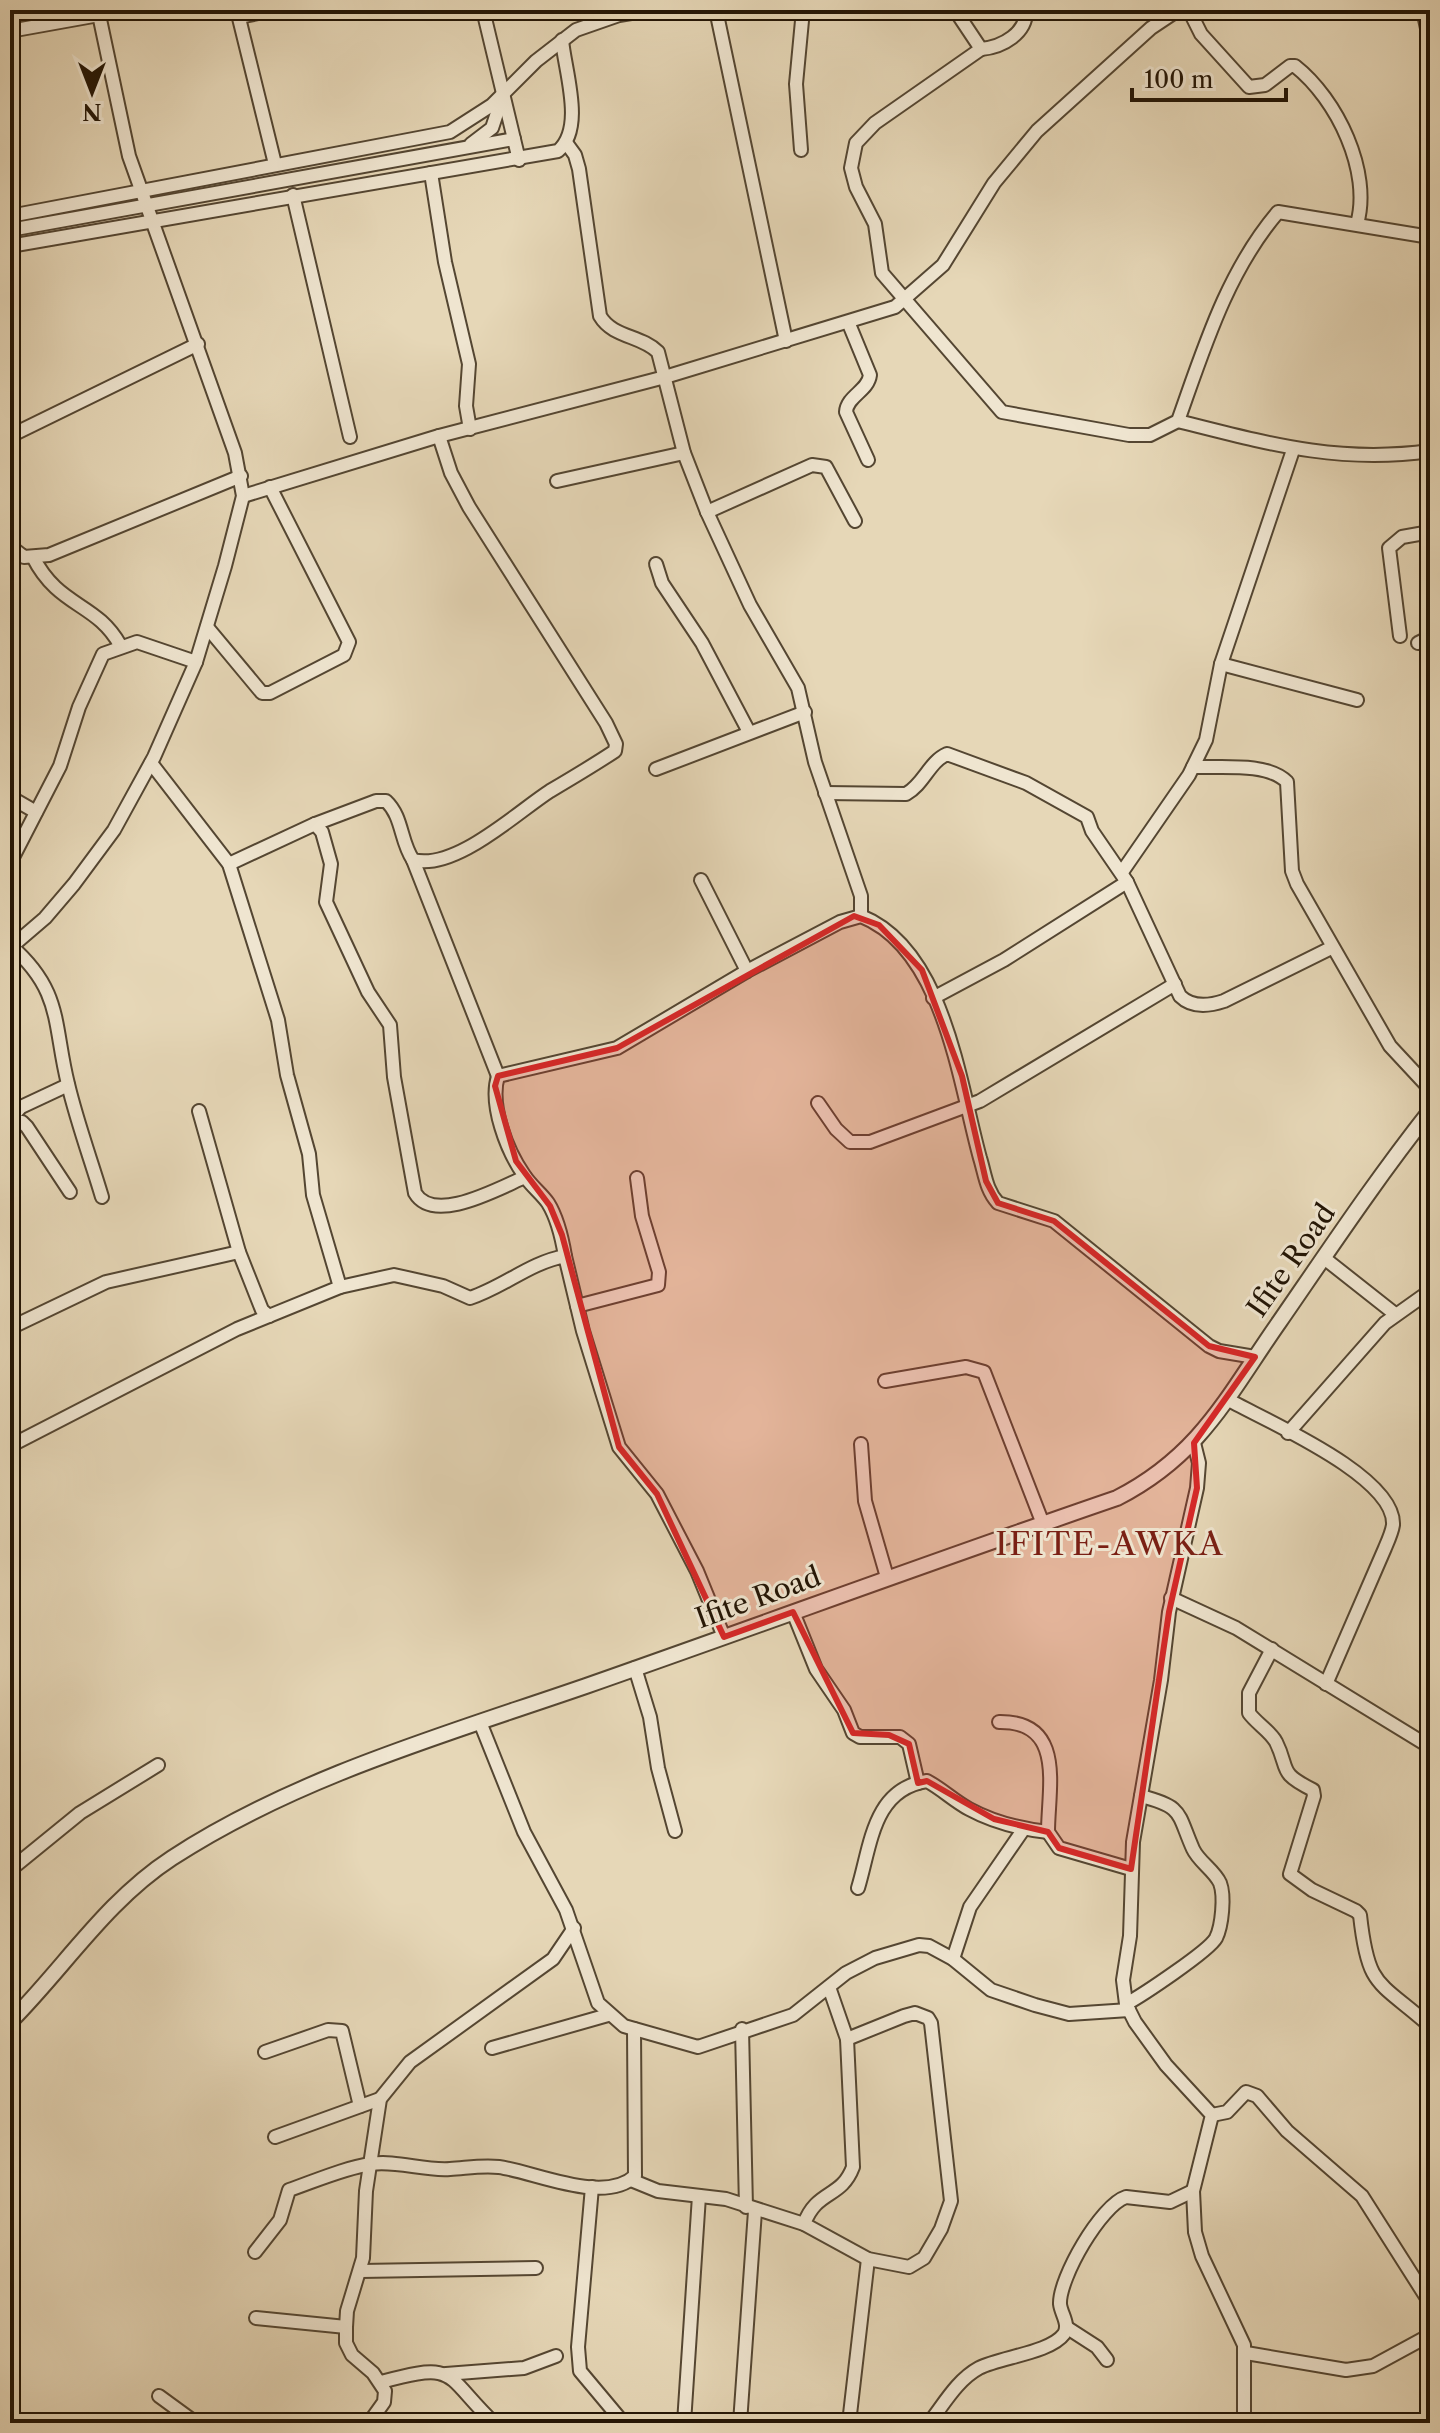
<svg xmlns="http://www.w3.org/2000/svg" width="1440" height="2433" font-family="'Libre Caslon Text',serif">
  <rect width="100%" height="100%" fill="#e6d7b7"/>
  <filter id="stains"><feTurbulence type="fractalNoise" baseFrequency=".0025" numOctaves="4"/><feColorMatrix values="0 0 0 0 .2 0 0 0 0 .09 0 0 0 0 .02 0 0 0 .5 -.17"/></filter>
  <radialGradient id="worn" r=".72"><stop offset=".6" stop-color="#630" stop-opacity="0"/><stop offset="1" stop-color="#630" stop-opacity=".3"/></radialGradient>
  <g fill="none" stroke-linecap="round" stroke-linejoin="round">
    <!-- minor casing -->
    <g stroke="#544632" stroke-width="16">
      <g id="minor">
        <path d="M 237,10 L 275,164"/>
        <path d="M 483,10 L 519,160"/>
        <path d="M 716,10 L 786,341"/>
        <path d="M 955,10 L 981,49 C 1003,47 1027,33 1026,10"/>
        <path d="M 1189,10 L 1201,34 L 1249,87 L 1265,85 L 1290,66 L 1295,66 C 1337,99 1372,172 1357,224"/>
        <path d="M 1423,10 L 1430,42"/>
        <path d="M 239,17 L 273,10"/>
        <path d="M 10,31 L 99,15"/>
        <path d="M 981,49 L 875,123 L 856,143 L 851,168 L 856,187 L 875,224 L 882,273 L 1002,412 L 1129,435 L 1150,435 L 1178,421 C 1204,348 1227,272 1278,212 L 1430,237"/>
        <path d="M 471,144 L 492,128 L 503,95"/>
        <path d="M 567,144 L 575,155 L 579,169 L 600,316 C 613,338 641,335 658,352 L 684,453 L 707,512 L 750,605 L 798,688 L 815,762 L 861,896 L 861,916"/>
        <path d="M 801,150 L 796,84 L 803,10"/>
        <path d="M 431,173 L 445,262 L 469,364 L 466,406 L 470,429"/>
        <path d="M 293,195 L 350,437"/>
        <path d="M 10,216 L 450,132 L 492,105 L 536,61 L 576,30 L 619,15 L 649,10"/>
        <path d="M 10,230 L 514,139"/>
        <path d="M 10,246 L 558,151 C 585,128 565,72 562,40"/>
        <path d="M 849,324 L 870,375 C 868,391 847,396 846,412 L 868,460"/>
        <path d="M 1178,421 C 1266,443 1338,464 1430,451"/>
        <path d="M 10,436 L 198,344"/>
        <path d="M 557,481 L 684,453"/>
        <path d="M 243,496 L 439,436 L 665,377 L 895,307 L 943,265 L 994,183 L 1037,131 L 1151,28 L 1178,10"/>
        <path d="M 707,512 L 812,465 L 826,467 L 855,521"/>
        <path d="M 10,546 L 24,557 L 49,555 L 241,476"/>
        <path d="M 33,557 C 59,608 96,602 120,645"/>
        <path d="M 656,564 L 662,583 L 702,643 L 749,732"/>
        <path d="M 207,627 L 262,693 L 270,693 L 344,655 L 349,642 L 270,487"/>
        <path d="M 1400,636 L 1389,548 L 1402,537 L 1430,532"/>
        <path d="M 1418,643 L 1430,637"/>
        <path d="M 1221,664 L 1357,700"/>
        <path d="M 1193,767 C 1219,768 1268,762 1287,782 L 1292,871 L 1297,884 L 1390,1046 L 1430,1089"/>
        <path d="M 656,769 L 805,712"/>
        <path d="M 825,793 L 906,794 C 924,784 929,762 947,754 L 1026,783 L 1087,817 L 1092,831 L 1127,882 L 1180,996 C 1192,1008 1209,1006 1224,1001 L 1331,948"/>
        <path d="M 10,797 L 36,812"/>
        <path d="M 315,824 L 322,832 L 331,864 L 326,902 L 368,992 L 390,1025 L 394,1077 L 415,1193 C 434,1225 499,1188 525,1177"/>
        <path d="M 413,860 L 498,1076"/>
        <path d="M 10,863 L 60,766 L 79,707 L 103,654 L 137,642 L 196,662"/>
        <path d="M 229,864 L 315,824 L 376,801 L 386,801 C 403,817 400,841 413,860 C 455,871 516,813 550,791 C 572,778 594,765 615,751 L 616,744 L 606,723 L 469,507 L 451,473 L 439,436"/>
        <path d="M 1122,872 L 1189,775 L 1206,740 L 1221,664 L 1293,450"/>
        <path d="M 701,880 L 747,971"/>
        <path d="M 10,945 C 63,991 53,1024 68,1084 C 77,1122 91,1160 102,1197"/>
        <path d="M 10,948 L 45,918 L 74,884 L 114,830 L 154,757 L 196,662 L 225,566 L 243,496 L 235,453 L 129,156 L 98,10"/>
        <path d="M 933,998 L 1004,960 L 1127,882"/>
        <path d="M 818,1103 L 836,1129 L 850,1142 L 870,1142 L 980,1101 L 1175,984"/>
        <path d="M 199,1111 L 239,1252 L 262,1310 L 269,1316"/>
        <path d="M 10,1119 L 21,1107 L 68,1085"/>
        <path d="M 10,1121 L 22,1122 L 27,1127 L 70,1192"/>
        <path d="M 565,1256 C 562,1238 558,1219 548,1203 C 541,1193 531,1186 524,1175 C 507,1151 489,1105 498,1076 L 617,1048 L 747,971 L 840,922 L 861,916 C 944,949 959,1082 980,1158 C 985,1174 986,1190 998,1203 L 1054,1221 L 1209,1346 L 1219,1351 L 1255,1357"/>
        <path d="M 1324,1258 L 1395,1314"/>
        <path d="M 340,1287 L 394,1275 L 443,1286 L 470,1298 C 504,1287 529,1263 565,1256 L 583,1331 L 619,1447 L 657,1494 L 697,1571 L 724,1637"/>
        <path d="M 577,1306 L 658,1285 L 659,1272 L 642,1216 L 637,1178"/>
        <path d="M 10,1328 L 106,1282 L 239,1252"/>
        <path d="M 885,1381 L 966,1367 L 984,1372 L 1043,1524"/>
        <path d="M 1227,1399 C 1264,1420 1396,1476 1393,1525 C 1392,1532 1388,1541 1385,1548 L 1326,1684"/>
        <path d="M 1288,1433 L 1385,1323 L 1430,1291"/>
        <path d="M 1194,1443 L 1199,1463 L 1197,1488 L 1169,1612 L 1161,1680 L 1133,1842 L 1130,1936 L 1123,1980 L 1126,2004 L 1135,2022 L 1166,2065 L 1212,2115 L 1193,2191 L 1195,2232 L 1202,2256 L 1244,2345 L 1244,2423"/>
        <path d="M 861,1444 L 865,1501 L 887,1577"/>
        <path d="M 10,1446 L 237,1329 L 340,1287 L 313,1195 L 309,1154 L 287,1075 L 278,1020 L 229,864 L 151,763"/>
        <path d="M 1171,1598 L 1236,1628 L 1430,1747"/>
        <path d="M 793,1612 L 816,1669 L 844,1710 L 853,1733 L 860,1737 L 900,1737 L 909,1744 L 918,1783"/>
        <path d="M 1272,1649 L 1249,1693 L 1249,1713 C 1256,1723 1270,1731 1276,1742 C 1290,1770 1277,1772 1313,1790 L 1314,1796 L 1290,1874 L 1312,1890 L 1356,1911 L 1360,1915 C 1368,1989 1378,1980 1430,2026"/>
        <path d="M 635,1668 L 650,1717 L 658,1768 L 675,1831"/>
        <path d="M 480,1722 L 524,1832 L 566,1910 L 598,2003 L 624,2026 L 698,2047 L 793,2015 L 846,1973 L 875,1958 L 919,1945 L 929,1946 L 953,1959 L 991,1990 L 1035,2005 L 1069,2014 L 1129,2010"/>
        <path d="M 999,1722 C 1066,1721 1048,1788 1048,1832 L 1059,1848 L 1131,1869"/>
        <path d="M 10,1870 L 80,1813 L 158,1765"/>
        <path d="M 858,1888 C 871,1845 873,1789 927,1781 C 942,1789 954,1801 969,1809 C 993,1822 1021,1829 1048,1832"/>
        <path d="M 953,1959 L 970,1907 L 1023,1830"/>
        <path d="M 1126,2004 C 1141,1996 1209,1951 1216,1938 C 1222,1926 1225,1896 1220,1883 C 1214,1870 1199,1862 1193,1849 C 1177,1813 1184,1807 1141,1796"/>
        <path d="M 742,2029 L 746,2207"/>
        <path d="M 492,2048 L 608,2015"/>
        <path d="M 265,2052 L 328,2030 L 342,2031 L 360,2106"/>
        <path d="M 1212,2115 L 1227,2112 L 1246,2092 L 1257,2096 L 1287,2131 L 1362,2196 L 1430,2303"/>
        <path d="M 275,2137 L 380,2099"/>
        <path d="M 631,2180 L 658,2191 L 726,2199 L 804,2224 L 868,2259 L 909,2267 L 924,2258 L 941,2229 L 951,2201 L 931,2023 L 928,2018 L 915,2013 L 904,2016 L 847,2039"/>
        <path d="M 592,2187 L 578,2347 L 580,2371 L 621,2420"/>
        <path d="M 804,2224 C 817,2189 841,2199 853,2167 L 847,2039 L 829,1987"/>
        <path d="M 255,2252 L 280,2220 L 289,2190 C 315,2181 344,2168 371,2164 C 396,2160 424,2171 450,2169 C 467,2168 482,2165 499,2167 C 535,2172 604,2205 635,2176 L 634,2029"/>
        <path d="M 361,2271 L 536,2268"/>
        <path d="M 256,2318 L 346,2327"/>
        <path d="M 1066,2327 L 1097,2347 L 1107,2360"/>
        <path d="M 1246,2353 L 1346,2370 L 1373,2366 L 1430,2335"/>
        <path d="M 446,2374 L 524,2368 L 556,2356"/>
        <path d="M 381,2382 C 459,2361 443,2374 494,2423"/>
        <path d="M 159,2396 L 196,2423"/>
        <path d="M 369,2423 L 384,2402 L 385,2391 L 373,2373 L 352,2355 L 346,2343 L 346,2327 L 347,2311 L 363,2258 L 366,2191 L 380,2099 L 410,2062 L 553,1959 L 574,1928"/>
        <path d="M 684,2423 L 699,2196"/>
        <path d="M 740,2423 L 755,2211"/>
        <path d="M 849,2423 L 868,2259"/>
        <path d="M 929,2423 C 944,2404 957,2380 979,2368 C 1000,2357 1050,2353 1064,2334 C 1070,2324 1061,2314 1060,2304 C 1059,2278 1101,2205 1126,2197 L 1170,2202 L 1193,2191"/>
      </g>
    </g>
    <!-- tertiary casing -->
    <g stroke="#544632" stroke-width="18">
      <path id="tertiary" d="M 10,2022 C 64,1968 106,1901 172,1858 C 296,1777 447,1734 586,1686 C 763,1624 939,1559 1117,1498 C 1201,1455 1228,1395 1280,1321 C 1329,1250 1377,1178 1430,1111"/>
    </g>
    <!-- minor -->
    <use href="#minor" stroke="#efe5d0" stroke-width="12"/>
    <!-- tertiary -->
    <use href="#tertiary" stroke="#efe5d0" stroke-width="14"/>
  </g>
  <!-- marked area -->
  <path fill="#d62828" fill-opacity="0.2" stroke="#d62828" stroke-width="6" stroke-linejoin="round" d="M 854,916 L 879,925 L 922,970 L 962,1076 L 986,1181 L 998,1203 L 1054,1221 L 1209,1346 L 1255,1357 L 1194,1443 L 1197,1488 L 1169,1612 L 1131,1869 L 1059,1848 L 1048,1832 L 994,1819 L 927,1781 L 918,1783 L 909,1744 L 889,1735 L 853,1733 L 793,1612 L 724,1637 L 657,1494 L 619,1447 L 562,1235 L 550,1206 L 516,1161 L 495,1086 L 498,1076 L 617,1048 Z"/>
  <g text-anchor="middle" stroke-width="6" stroke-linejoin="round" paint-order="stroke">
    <!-- street labels -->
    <g font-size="28" fill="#231505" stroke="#efe5d0">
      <text transform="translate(1291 1260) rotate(-55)" y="10">Ifite Road</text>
      <text transform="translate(758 1597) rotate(-20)" y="10">Ifite Road</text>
    </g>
    <!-- quarter labels -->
    <g font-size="32" letter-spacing="2" fill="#7a1f14" stroke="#efe5d0">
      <text x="1110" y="1555">IFITE-AWKA</text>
    </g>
  </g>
  <!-- margin -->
  <rect width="1440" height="2433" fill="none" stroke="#e6d7b7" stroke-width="40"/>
  <rect x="12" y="12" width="1416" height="2409" fill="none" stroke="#231505" stroke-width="4"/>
  <rect x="20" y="20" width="1400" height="2393" fill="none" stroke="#231505" stroke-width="2"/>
  <!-- north arrow -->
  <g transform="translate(92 92) rotate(180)" stroke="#efe5d0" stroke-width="6" paint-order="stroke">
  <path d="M0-6L14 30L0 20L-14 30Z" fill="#231505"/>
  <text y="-12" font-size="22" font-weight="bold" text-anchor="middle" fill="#231505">N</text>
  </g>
  <!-- scale -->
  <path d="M1132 88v12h154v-12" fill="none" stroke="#231505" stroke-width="4"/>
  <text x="1144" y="88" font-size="24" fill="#231505" stroke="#efe5d0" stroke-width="6" paint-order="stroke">100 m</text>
  <rect width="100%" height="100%" filter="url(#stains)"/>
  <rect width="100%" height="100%" fill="url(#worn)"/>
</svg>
